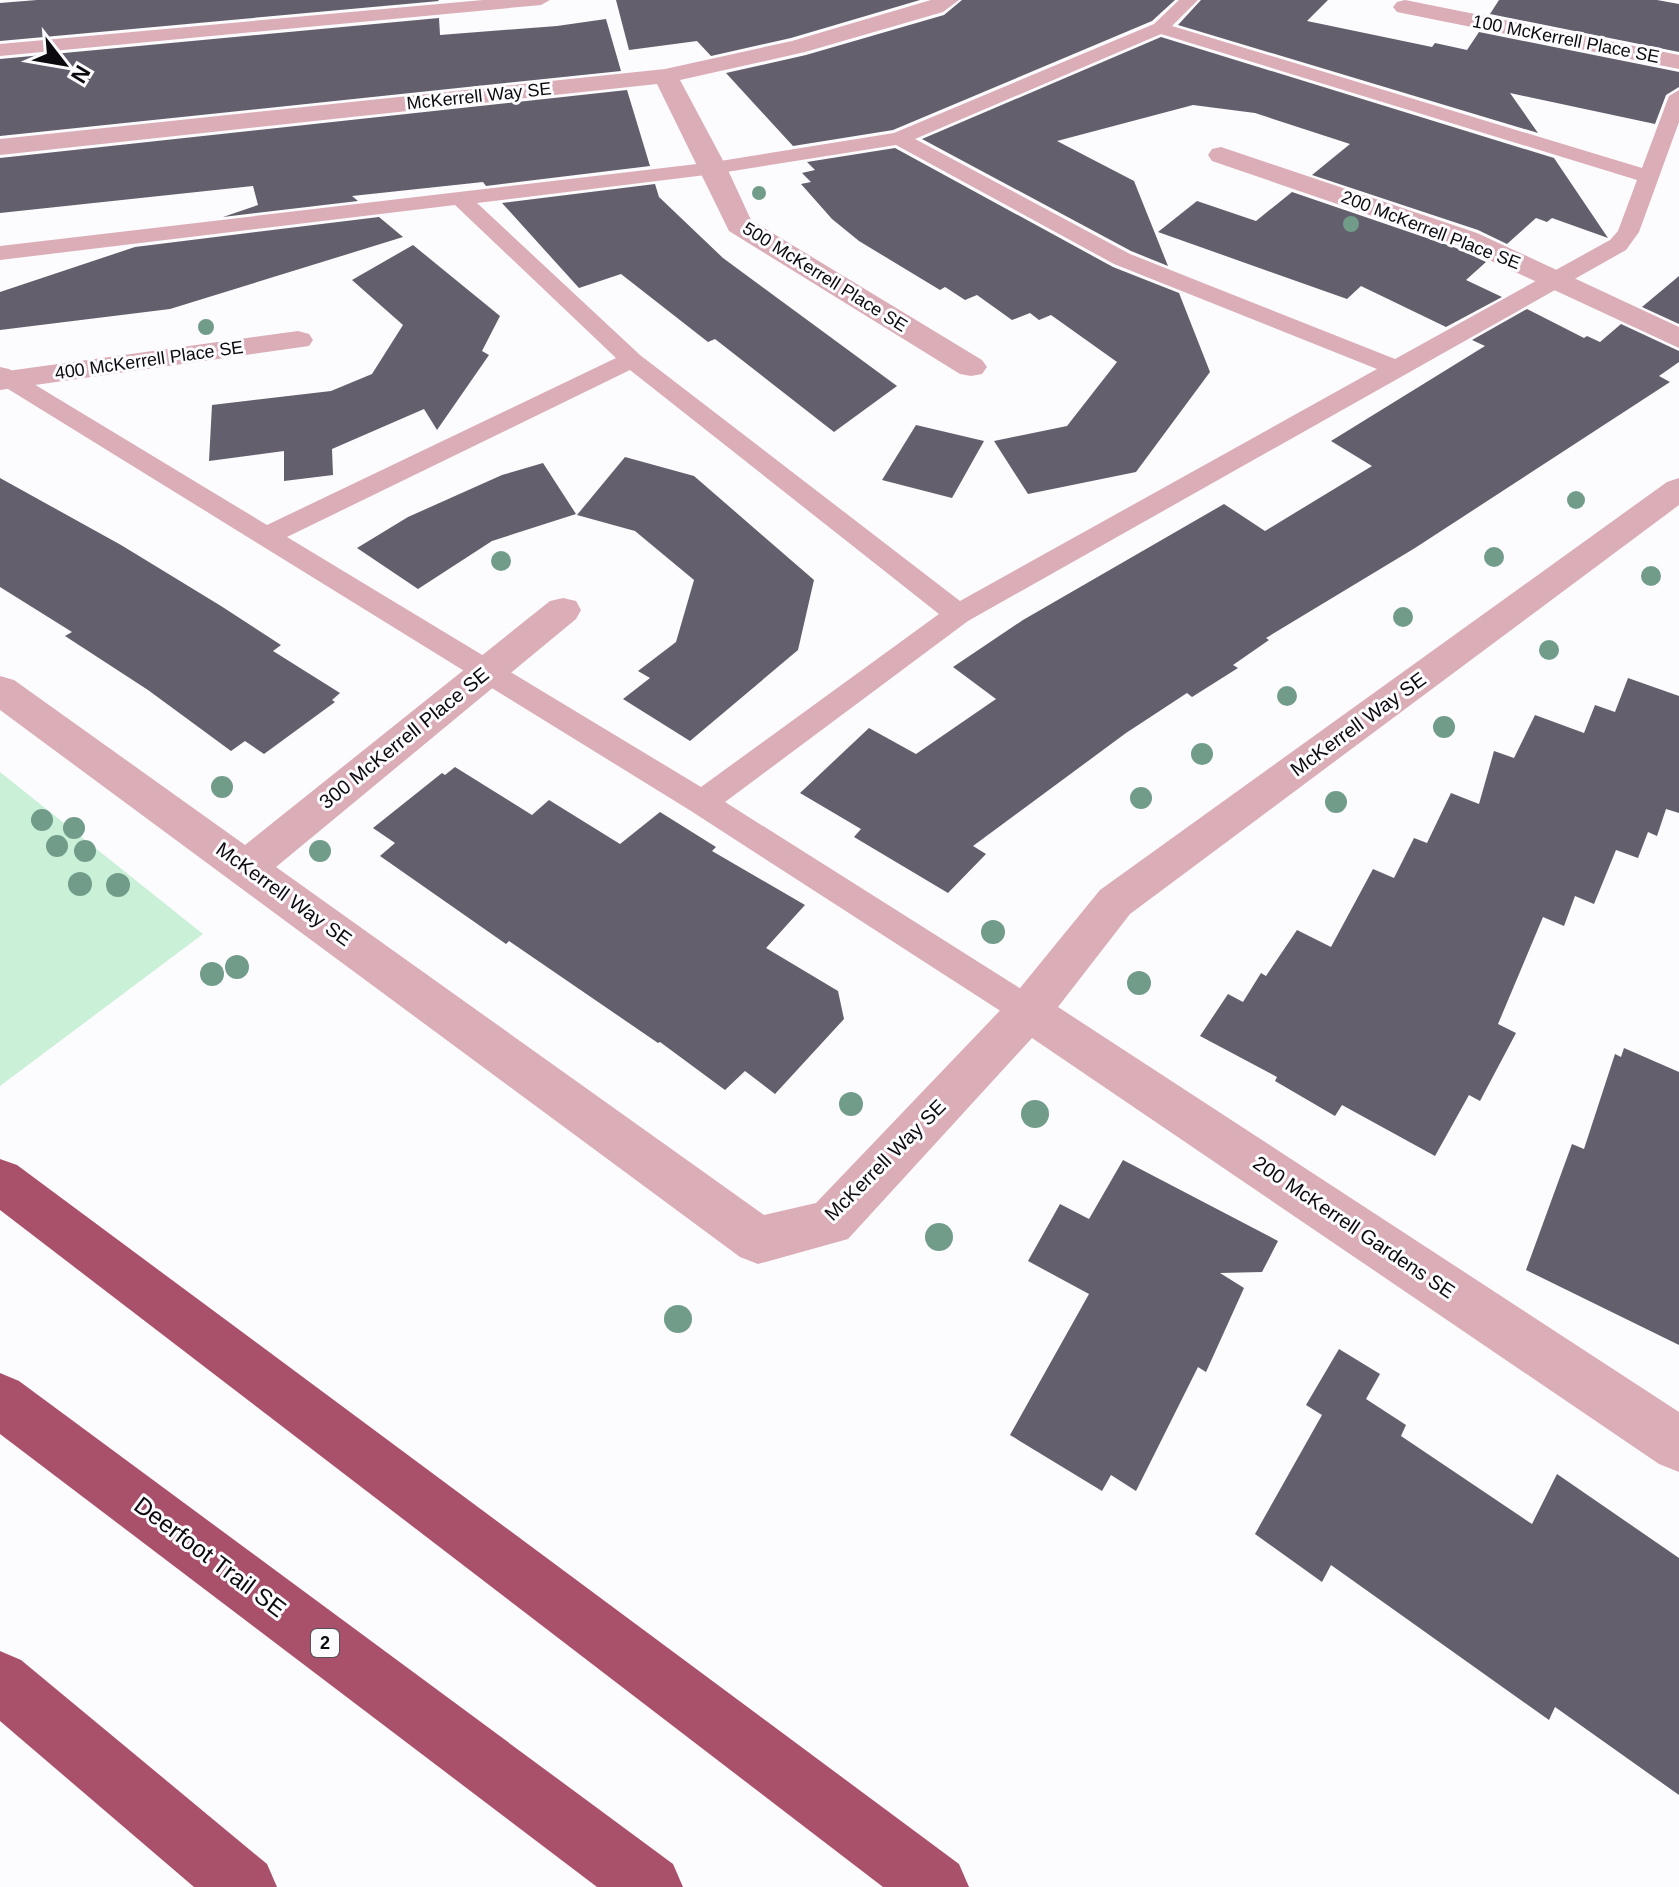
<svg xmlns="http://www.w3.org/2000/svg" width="1679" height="1887" font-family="Helvetica,sans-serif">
  <rect width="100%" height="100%" fill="#fcfbfe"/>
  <!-- green -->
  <path fill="#caf1d8" d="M 0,772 L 203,934 L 0,1086 Z"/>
  <!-- building -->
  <g fill="#635f6c">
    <path d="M 37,0 L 438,0 L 439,1 L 0,41 L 0,3 Z"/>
    <path d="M 616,0 L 920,0 L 791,38 L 711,56 L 697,41 L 629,50 Z"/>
    <path d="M 962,0 L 1175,0 L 1152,21 L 893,130 L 793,146 L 726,73 L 806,55 L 944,15 Z"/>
    <path d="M 1201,0 L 1328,0 L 1307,21 L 1432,47 L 1435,43 L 1467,50 L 1479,32 L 1679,72 L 1679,87 L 1666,95 L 1655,124 L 1510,93 L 1538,133 L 1178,25 Z"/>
    <path d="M 1499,0 L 1657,0 L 1679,4 L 1679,52 L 1490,14 Z"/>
    <path d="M 439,18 L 440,35 L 557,26 L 606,19 L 621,71 L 0,136 L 0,59 Z"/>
    <path d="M 1161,37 L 1554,158 L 1608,238 L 1552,218 L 1547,222 L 1536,218 L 1507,244 L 1478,230 L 1312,175 L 1350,144 L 1255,113 L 1193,105 L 1057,141 L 1134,181 L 1168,266 L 1131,251 L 922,139 Z"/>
    <path d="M 627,90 L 650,166 L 486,186 L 483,182 L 352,196 L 358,201 L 223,217 L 258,205 L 253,186 L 0,213 L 0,158 Z"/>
    <path d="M 895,148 L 1113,267 L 1179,293 L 1210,372 L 1136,472 L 1028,494 L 994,441 L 1067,426 L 1117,362 L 1051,315 L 1039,320 L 1030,313 L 1012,320 L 977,295 L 965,300 L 945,287 L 940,290 L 859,241 L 832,219 L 801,184 L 811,182 L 802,173 L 815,170 L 807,162 Z"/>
    <path d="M 655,184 L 659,197 L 723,258 L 897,386 L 834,432 L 715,339 L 708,342 L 621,274 L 579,288 L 502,203 Z"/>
    <path d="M 1292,192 L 1456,248 L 1486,262 L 1466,280 L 1502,297 L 1446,327 L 1361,286 L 1347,299 L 1158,232 L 1197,201 L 1256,221 Z"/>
    <path d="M 379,217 L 403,237 L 170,309 L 0,330 L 0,292 L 135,247 Z"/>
    <path d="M 413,245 L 500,316 L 482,351 L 489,355 L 437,430 L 424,409 L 332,449 L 333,475 L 284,481 L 284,451 L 209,461 L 212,405 L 331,391 L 372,374 L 403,325 L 352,280 Z"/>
    <path d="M 1679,276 L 1679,324 L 1642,307 Z"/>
    <path d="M 1527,309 L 1584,338 L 1587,336 L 1600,342 L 1621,324 L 1679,351 L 1679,362 L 1659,376 L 1670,382 L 1415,548 L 1266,638 L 1269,640 L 1233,665 L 1238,668 L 1192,697 L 1187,693 L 1126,733 L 973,846 L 986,854 L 948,893 L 854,837 L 861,829 L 800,793 L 869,728 L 916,754 L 996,699 L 953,667 L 1023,620 L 1224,504 L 1265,531 L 1372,466 L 1331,441 L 1485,346 L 1472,340 Z"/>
    <path d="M 916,425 L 984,441 L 952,498 L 882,480 Z"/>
    <path d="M 625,457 L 694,476 L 814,580 L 798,650 L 690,741 L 623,699 L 650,678 L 638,671 L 676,642 L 694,580 L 635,531 L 577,515 Z"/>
    <path d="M 543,463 L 576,514 L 492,541 L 418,589 L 357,548 L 408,517 L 502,475 Z"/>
    <path d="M 0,478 L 121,545 L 221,606 L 281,645 L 273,651 L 340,693 L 332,700 L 335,702 L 264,754 L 245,741 L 231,751 L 148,690 L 65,636 L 72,632 L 0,587 Z"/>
    <path d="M 1628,678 L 1679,696 L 1679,813 L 1666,809 L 1657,836 L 1648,832 L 1638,858 L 1616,850 L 1594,904 L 1575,896 L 1564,926 L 1543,917 L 1498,1024 L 1516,1033 L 1480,1101 L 1469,1095 L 1435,1156 L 1342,1105 L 1335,1116 L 1275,1081 L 1277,1077 L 1200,1036 L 1228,994 L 1243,1002 L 1261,973 L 1266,976 L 1297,930 L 1331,947 L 1373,869 L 1394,878 L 1414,838 L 1427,843 L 1451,793 L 1479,804 L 1494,751 L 1514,758 L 1535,715 L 1584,733 L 1595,705 L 1615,712 Z"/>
    <path d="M 455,767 L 532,815 L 549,800 L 620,844 L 660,812 L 716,847 L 712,851 L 805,905 L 766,948 L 838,991 L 844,1019 L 775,1094 L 745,1071 L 725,1090 L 660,1042 L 658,1043 L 509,941 L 506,944 L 380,856 L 395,843 L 373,828 L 442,773 L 445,775 Z"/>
    <path d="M 1624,1048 L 1679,1072 L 1679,1345 L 1526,1270 L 1572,1144 L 1584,1149 L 1615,1054 L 1621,1057 Z"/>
    <path d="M 1123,1160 L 1278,1241 L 1262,1272 L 1220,1273 L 1244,1288 L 1206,1372 L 1198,1367 L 1136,1491 L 1111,1475 L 1102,1491 L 1010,1435 L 1089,1294 L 1028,1261 L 1060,1204 L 1089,1219 Z"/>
    <path d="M 1339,1349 L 1380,1374 L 1366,1399 L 1406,1425 L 1401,1436 L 1532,1524 L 1557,1474 L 1679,1558 L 1679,1795 L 1555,1707 L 1549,1720 L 1331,1565 L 1322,1582 L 1255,1534 L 1322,1415 L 1306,1405 Z"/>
  </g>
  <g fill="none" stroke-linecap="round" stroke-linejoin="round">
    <!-- lane -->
    <g fill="#daadb7" fill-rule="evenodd">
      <path d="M 483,0 L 550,0 L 541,5 L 0,56 L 0,44 Z"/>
      <path d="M 1179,0 L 1198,0 L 1172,26 L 1642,168 L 1669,96 L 1679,90 L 1679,122 L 1639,232 L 1626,250 L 968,621 L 725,802 L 1040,1001 L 1046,1011 L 1040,1021 L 1028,1026 L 1016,1021 L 691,811 L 0,384 L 0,367 L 9,369 L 267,525 L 616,358 L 455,205 L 0,260 L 0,246 L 714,162 L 894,133 L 1154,24 ZM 1161,34 L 1637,180 L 1618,231 L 1610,240 L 1395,359 L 1130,254 L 915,139 ZM 896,145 L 1114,264 L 1377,369 L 960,601 L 640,355 L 477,203 L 714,174 ZM 630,370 L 939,614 L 701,787 L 287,537 Z"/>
    </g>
    <!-- street -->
    <g fill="#daadb7" fill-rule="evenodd">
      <path d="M 931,0 L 959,0 L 943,12 L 805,52 L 680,80 L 727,168 L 751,220 L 982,360 L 987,367 L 982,374 L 971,376 L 960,374 L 729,231 L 657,84 L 0,155 L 0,139 L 665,69 L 792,41 Z"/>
      <path d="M 1405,0 L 1679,55 L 1679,69 L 1397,12 L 1393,7 L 1397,2 Z"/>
      <path d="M 1221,147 L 1477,233 L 1679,327 L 1679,348 L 1457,245 L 1212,161 L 1208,155 L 1212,149 Z"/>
      <path d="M 298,331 L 309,334 L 313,340 L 309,346 L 0,390 L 0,372 Z"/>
      <path d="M 1679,478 L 1679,505 L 1130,914 L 1058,1007 L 1679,1412 L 1679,1472 L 1659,1464 L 1032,1038 L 848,1239 L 758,1264 L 740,1257 L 0,710 L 0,676 L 14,680 L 245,845 L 550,601 L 563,598 L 576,601 L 581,610 L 576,619 L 276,867 L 764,1215 L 816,1203 L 1012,998 L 1100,890 L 1667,482 Z"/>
    </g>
    <!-- highway -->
    <g fill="#a9506b" fill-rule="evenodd">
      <path d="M 0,1159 L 17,1165 L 959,1864 L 969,1887 L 883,1887 L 0,1210 Z"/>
      <path d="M 0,1373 L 19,1381 L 673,1864 L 683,1887 L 597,1887 L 0,1434 Z"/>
      <path d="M 0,1651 L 21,1660 L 267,1864 L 277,1887 L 194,1887 L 0,1721 Z"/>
    </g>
  </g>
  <!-- trees -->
  <g fill="#719c8a">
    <circle cx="759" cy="193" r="7"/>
    <circle cx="1351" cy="224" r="8"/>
    <circle cx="206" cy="327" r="8"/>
    <circle cx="1576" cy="500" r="9"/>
    <circle cx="1494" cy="557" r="10"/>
    <circle cx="501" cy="561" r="10"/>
    <circle cx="1651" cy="576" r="10"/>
    <circle cx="1403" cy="617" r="10"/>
    <circle cx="1549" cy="650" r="10"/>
    <circle cx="1287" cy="696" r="10"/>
    <circle cx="1444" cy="727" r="11"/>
    <circle cx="1202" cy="754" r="11"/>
    <circle cx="222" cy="787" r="11"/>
    <circle cx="1141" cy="798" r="11"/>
    <circle cx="1336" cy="802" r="11"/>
    <circle cx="42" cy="820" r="11"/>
    <circle cx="74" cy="828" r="11"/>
    <circle cx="57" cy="846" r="11"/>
    <circle cx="85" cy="851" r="11"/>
    <circle cx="320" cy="851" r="11"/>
    <circle cx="80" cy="884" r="12"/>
    <circle cx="118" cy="885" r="12"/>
    <circle cx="993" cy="932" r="12"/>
    <circle cx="237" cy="967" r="12"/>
    <circle cx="212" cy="974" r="12"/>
    <circle cx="1139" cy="983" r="12"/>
    <circle cx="851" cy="1104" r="12"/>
    <circle cx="1035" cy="1114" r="14"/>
    <circle cx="939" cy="1237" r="14"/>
    <circle cx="678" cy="1319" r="14"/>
  </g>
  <g text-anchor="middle" stroke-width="6" stroke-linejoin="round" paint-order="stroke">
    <!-- far-street labels -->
    <g font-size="18" fill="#0c0a0f" stroke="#fcfbfe">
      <text transform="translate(1566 39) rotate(11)" y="6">100 McKerrell Place SE</text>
      <text transform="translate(479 96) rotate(-6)" y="6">McKerrell Way SE</text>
      <text transform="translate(1431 230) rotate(21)" y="6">200 McKerrell Place SE</text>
      <text transform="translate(825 277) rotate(32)" y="6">500 McKerrell Place SE</text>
      <text transform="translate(149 360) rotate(-8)" y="6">400 McKerrell Place SE</text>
    </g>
    <!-- shield labels -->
    <rect fill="#fcfbfe" stroke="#545257" stroke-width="2" x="311" y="1629" width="28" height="28" rx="6"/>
    <g font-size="18" font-weight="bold" fill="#0c0a0f">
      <text x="325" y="1649">2</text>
    </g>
    <!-- street labels -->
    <g font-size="20" fill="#0c0a0f" stroke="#fcfbfe">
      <text transform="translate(1358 724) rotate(-36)" y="7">McKerrell Way SE</text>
      <text transform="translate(404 738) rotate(-39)" y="7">300 McKerrell Place SE</text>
      <text transform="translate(284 894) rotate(36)" y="7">McKerrell Way SE</text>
      <text transform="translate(885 1160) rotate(-45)" y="7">McKerrell Way SE</text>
      <text transform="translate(1354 1227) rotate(34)" y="7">200 McKerrell Gardens SE</text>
    </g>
    <!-- near-street labels -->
    <g font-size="24" fill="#0c0a0f" stroke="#fcfbfe">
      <text transform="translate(210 1557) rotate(37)" y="8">Deerfoot Trail SE</text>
    </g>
  </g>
  <!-- north arrow -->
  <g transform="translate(64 64) rotate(121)" stroke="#fcfbfe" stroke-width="6" paint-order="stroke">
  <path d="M0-6L14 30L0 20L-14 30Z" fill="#0c0a0f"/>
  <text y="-12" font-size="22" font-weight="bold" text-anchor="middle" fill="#0c0a0f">N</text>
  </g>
</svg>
